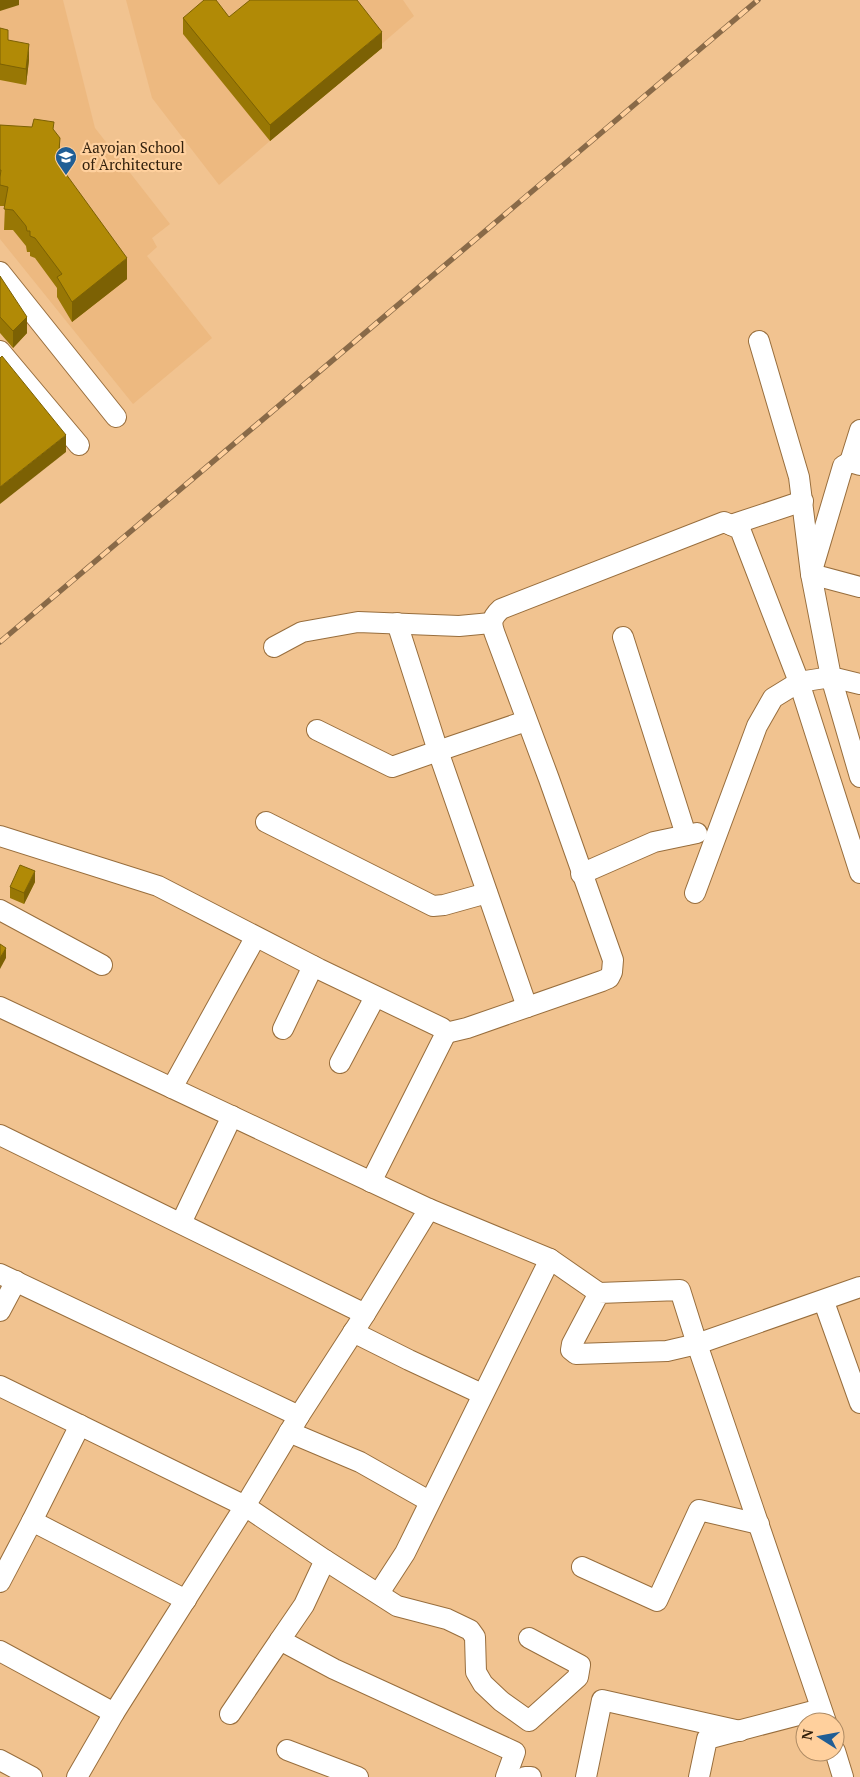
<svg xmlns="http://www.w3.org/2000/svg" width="860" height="1777" font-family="'PT Serif',serif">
  <rect width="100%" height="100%" fill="#f1c390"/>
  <!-- built -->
  <g fill="#edb980">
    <path d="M 0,0 L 63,0 L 95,128 L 170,224 L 152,238 L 157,247 L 147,256 L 212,338 L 133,404 L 0,239 Z"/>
    <path d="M 126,0 L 403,0 L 414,16 L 219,185 L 152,98 Z"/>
  </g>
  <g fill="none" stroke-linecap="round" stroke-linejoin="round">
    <!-- minor casing -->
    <g stroke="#986e3d" stroke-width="22">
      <g id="minor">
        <path d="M 0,272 L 116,417"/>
        <path d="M 759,341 L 799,477 L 811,574 L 860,587"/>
        <path d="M 0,351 L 79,445"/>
        <path d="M 850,462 L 860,430"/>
        <path d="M 860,465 L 850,462 L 843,466 L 811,574 L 831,677 L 860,684"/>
        <path d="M 731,525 L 803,501"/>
        <path d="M 623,637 L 686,835"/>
        <path d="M 274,647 L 302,632 L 358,622 L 459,626 L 491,623"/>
        <path d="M 526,721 L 438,751 L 527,1007"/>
        <path d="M 317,730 L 392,767 L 438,751 L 397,623"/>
        <path d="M 266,822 L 433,906 L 444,905 L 487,893"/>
        <path d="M 0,836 L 158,886 L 319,969 L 442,1028 L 446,1033 L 371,1182"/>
        <path d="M 581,874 L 654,842 L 697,833"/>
        <path d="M 695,893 L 757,726 L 773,698 L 799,682 L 831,677 L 860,777"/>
        <path d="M 0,910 L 102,965"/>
        <path d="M 0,1007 L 429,1209 L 365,1314 L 0,1135"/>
        <path d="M 283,1029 L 313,966"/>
        <path d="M 446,1033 L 467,1028 L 602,981 L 609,978 L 612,972 L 613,960 L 549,779 L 496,637 C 491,624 490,619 501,609 L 724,522 L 740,529 L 799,682 L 860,873"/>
        <path d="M 340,1063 L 375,997"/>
        <path d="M 172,1088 L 255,938"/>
        <path d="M 429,1209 L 550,1259 L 599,1293 L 680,1290 L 697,1344 L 667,1351 L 576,1354 L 571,1350 L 572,1344 L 599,1293"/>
        <path d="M 181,1223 L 232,1116"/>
        <path d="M 0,1274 L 299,1416 L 365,1314"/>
        <path d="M 824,1302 L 860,1403"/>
        <path d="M 0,1311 L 16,1281"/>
        <path d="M 353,1332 L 409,1360 L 482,1394"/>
        <path d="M 0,1386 L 245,1506 L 299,1416"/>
        <path d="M 289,1432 L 360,1462 L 429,1501"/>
        <path d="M 32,1521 L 80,1425"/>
        <path d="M 325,1560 L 397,1606 L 447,1619 L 470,1630 L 475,1637 L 476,1672 L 483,1684 L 501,1701 L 529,1721 L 578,1677 L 580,1665 L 529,1638"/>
        <path d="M 582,1567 L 657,1601 L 699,1510 L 759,1524"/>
        <path d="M 0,1582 L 32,1521 L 186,1600"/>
        <path d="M 379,1593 L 405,1553 L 550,1259"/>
        <path d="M 0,1651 L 114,1713"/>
        <path d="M 230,1714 L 280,1640"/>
        <path d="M 826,1722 L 697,1344 L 860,1287"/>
        <path d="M 287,1750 L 358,1777"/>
        <path d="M 835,1751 L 843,1777"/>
        <path d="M 0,1760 L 32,1777"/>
        <path d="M 77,1777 L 114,1713 L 245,1506 L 325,1560 L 304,1605 L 280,1640 L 334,1669 L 515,1752 L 506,1777"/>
        <path d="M 525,1777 L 531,1777"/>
        <path d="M 586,1777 L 602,1700 L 740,1731"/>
        <path d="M 699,1777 L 707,1739 L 821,1709"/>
      </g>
    </g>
    <!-- minor -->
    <use href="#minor" stroke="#fff" stroke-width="20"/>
    <!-- rail casing -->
    <g stroke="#896a48" stroke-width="5.5">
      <path id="rail" d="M 0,642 L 758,0"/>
    </g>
    <!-- rail -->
    <use href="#rail" stroke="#ffd09d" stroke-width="4" stroke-dasharray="11" stroke-linecap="butt"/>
  </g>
  <!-- wall -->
  <g fill="#987705">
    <path d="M 229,17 L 382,48 L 270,141 L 183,34 L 183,18 Z"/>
    <path d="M 0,28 L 8,40 L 29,60 L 26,85 L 0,80 Z"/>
    <path d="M 0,125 L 54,131 L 60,158 L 60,165 L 127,279 L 72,322 L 57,297 L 57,288 L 35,258 L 30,256 L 30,252 L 27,252 L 26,246 L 13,230 L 4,230 L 5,206 L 0,206 Z"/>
    <path d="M 0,276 L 27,333 L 13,348 L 0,333 Z"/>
    <path d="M 35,882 L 24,904 L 10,898 L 10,887 Z"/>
  </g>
  <!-- shaded-wall -->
  <g fill="#7c6104">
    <path d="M 0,0 L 19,0 L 19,5 L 0,11 Z"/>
    <path d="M 382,32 L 382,48 L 270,141 L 270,125 Z"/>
    <path d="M 29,44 L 29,60 L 26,85 L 26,69 Z"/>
    <path d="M 60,138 L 60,158 L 58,183 L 58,163 Z"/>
    <path d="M 127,258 L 127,279 L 72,322 L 72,302 Z"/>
    <path d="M 27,317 L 27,333 L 13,348 L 13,331 Z"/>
    <path d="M 66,435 L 66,452 L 0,504 L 0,487 Z"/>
    <path d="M 35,871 L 35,882 L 24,904 L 24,893 Z"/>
    <path d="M 6,948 L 6,958 L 0,969 L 0,958 Z"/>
  </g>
  <!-- building -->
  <g fill="#b18a06" stroke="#7c6104">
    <path d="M 204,0 L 216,0 L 229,17 L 250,0 L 357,0 L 382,32 L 270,125 L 183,18 Z"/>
    <path d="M 0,28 L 8,30 L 8,40 L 29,44 L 26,69 L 0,64 Z"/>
    <path d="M 34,119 L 54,122 L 53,129 L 60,138 L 58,163 L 127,258 L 72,302 L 57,277 L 62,274 L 35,238 L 30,236 L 30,231 L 27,231 L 26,226 L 13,210 L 4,209 L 8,187 L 0,185 L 0,177 L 1,170 L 0,170 L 0,125 L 32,127 Z"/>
    <path d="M 0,276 L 27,317 L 13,331 L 0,317 Z"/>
    <path d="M 2,356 L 66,435 L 0,487 L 0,358 Z"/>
    <path d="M 20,865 L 35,871 L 24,893 L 10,887 Z"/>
    <path d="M 0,944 L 6,948 L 0,958 Z"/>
  </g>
  <!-- icons -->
  <defs>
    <g id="university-pin" transform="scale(1.125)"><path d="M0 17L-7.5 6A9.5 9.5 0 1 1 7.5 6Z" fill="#205e95" stroke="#ffd09d"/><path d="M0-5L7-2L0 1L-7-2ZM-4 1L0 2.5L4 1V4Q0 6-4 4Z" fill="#fff"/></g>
  </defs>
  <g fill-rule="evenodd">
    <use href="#university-pin" x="66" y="157"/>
  </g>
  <g text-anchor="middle" stroke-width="4.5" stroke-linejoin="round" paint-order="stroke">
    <!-- poi labels -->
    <g font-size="15" fill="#33210d" stroke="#ffd09d" text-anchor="start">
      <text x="82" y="153">Aayojan School<tspan x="82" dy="17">of Architecture</tspan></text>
    </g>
  </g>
  <!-- north arrow -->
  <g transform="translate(820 1737) rotate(281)"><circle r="24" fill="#ffd09d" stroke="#ad8a63"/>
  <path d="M0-4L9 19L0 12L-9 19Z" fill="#205e95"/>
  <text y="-8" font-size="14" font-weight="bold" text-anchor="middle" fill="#33210d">N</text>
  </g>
</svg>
